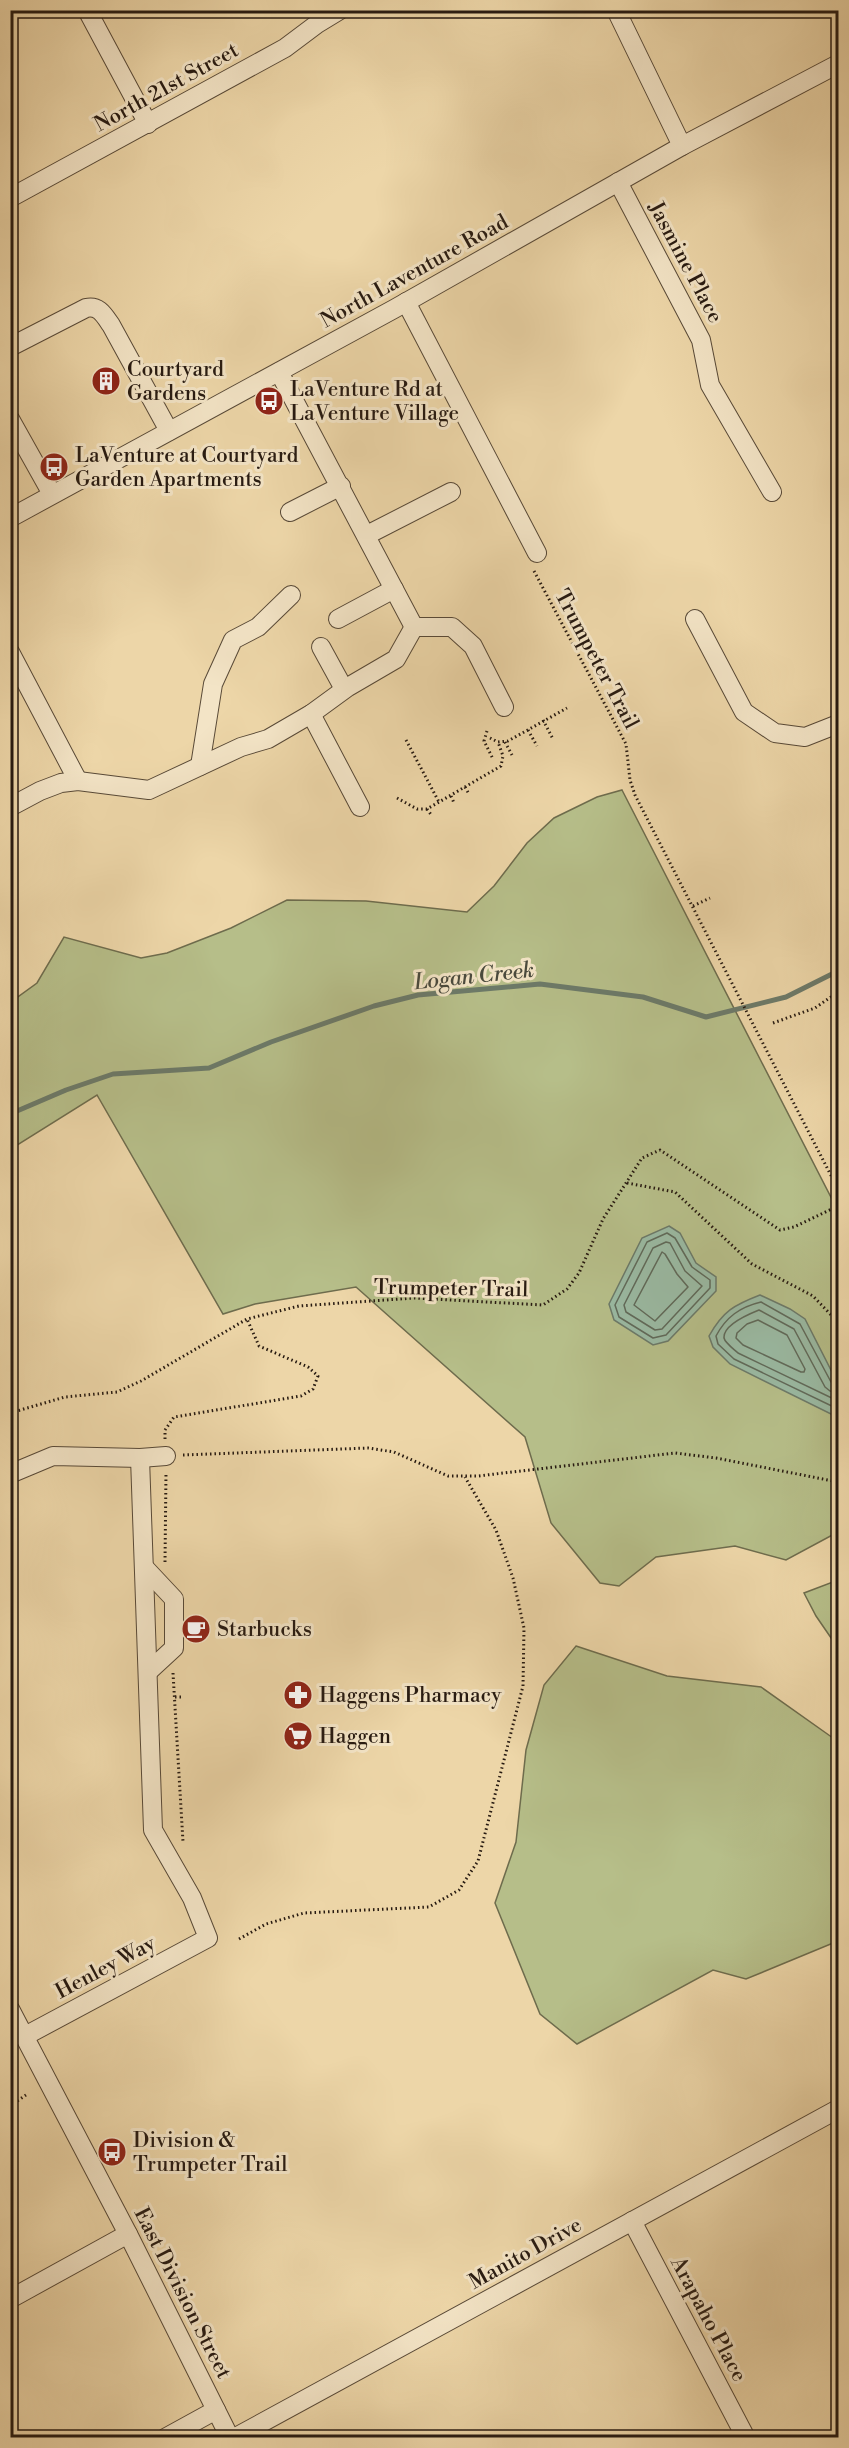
<svg xmlns="http://www.w3.org/2000/svg" width="849" height="2448" font-family="'Libre Bodoni',serif">
  <rect width="100%" height="100%" fill="#edd6a8"/>
  <filter id="stains"><feTurbulence type="fractalNoise" baseFrequency=".00333" numOctaves="4"/><feColorMatrix values="0 0 0 0 .2 0 0 0 0 .09 0 0 0 0 .02 0 0 0 .5 -.17"/></filter>
  <radialGradient id="worn" r=".72"><stop offset=".6" stop-color="#630" stop-opacity="0"/><stop offset="1" stop-color="#630" stop-opacity=".3"/></radialGradient>
  <!-- green -->
  <g fill="#b6be89" stroke="#6e6c4d" stroke-width="1.5">
    <path d="M 622,790 L 838,1211 L 838,1532 L 786,1560 L 735,1546 L 656,1557 L 619,1586 L 600,1583 L 551,1523 L 525,1437 L 356,1287 L 255,1304 L 223,1314 L 97,1095 L 11,1149 L 11,1002 L 37,983 L 64,937 L 141,958 L 167,953 L 231,928 L 287,900 L 366,901 L 467,912 L 494,886 L 527,843 L 554,818 L 597,797 Z"/>
    <path d="M 838,1580 L 838,1648 L 816,1616 L 804,1593 Z"/>
    <path d="M 576,1646 L 667,1676 L 761,1687 L 833,1738 L 838,1728 L 838,1941 L 746,1979 L 713,1970 L 577,2044 L 540,2014 L 495,1903 L 516,1842 L 526,1750 L 544,1685 Z"/>
  </g>
  <!-- water -->
  <g fill="#9abaa3" stroke="#6c7a69" stroke-width="1.5">
    <path d="M 669,1226 L 680,1233 L 696,1263 L 716,1277 L 716,1291 L 668,1341 L 653,1345 L 614,1320 L 609,1304 L 642,1238 Z"/>
    <path d="M 760,1295 L 790,1309 L 805,1319 L 838,1384 L 838,1415 L 831,1414 L 730,1364 L 713,1347 L 709,1336 C 723,1311 734,1305 760,1295 Z"/>
  </g>
  <g fill="none" stroke-linecap="round" stroke-linejoin="round">
    <!-- shore -->
    <g stroke="#606a5a" stroke-width="1.5">
      <path d="M 667,1233 L 675,1238 L 692,1267 L 710,1280 L 710,1288 L 666,1335 L 653,1338 L 619,1317 L 615,1305 L 647,1242 Z"/>
      <path d="M 666,1242 L 670,1243 L 685,1271 L 702,1286 L 662,1329 L 655,1330 L 626,1312 L 624,1305 L 653,1248 Z"/>
      <path d="M 662,1252 L 665,1254 L 677,1274 L 688,1287 L 655,1321 L 634,1305 Z"/>
      <path d="M 758,1320 L 787,1335 L 805,1369 L 804,1372 L 801,1372 L 743,1345 L 736,1338 L 737,1333 L 747,1324 Z"/>
      <path d="M 838,1385 L 831,1382 L 800,1324 L 761,1302 C 740,1307 726,1317 716,1336 L 718,1344 L 734,1359 L 838,1409"/>
      <path d="M 838,1393 L 830,1391 L 825,1387 L 794,1329 L 759,1310 C 749,1314 723,1325 724,1338 C 725,1343 735,1350 738,1353 L 838,1401"/>
    </g>
    <!-- stream -->
    <path stroke="#6c7a69" stroke-width="5" d="M 10,1114 L 66,1090 L 113,1074 L 209,1068 L 271,1042 L 374,1006 L 418,995 L 540,984 L 643,997 L 706,1017 L 786,997 L 838,971"/>
    <!-- minor casing -->
    <g stroke="#584937" stroke-width="20">
      <g id="minor">
        <path d="M 87,10 L 148,124"/>
        <path d="M 616,10 L 682,146"/>
        <path d="M 618,182 L 701,340 L 710,385 L 772,492"/>
        <path d="M 10,198 L 285,48 L 317,24 L 340,10"/>
        <path d="M 406,302 L 537,553"/>
        <path d="M 10,347 L 86,308 C 99,305 104,315 111,325 L 169,431"/>
        <path d="M 279,372 L 414,627"/>
        <path d="M 10,419 L 52,494"/>
        <path d="M 290,512 L 341,486"/>
        <path d="M 10,518 L 394,309 L 682,146 L 838,64"/>
        <path d="M 367,535 L 451,492"/>
        <path d="M 338,619 L 394,589"/>
        <path d="M 695,619 L 744,712 L 775,733 L 805,737 L 838,724"/>
        <path d="M 414,627 L 452,627 L 473,646 L 504,707"/>
        <path d="M 321,647 L 344,689"/>
        <path d="M 10,652 L 78,781"/>
        <path d="M 311,714 L 360,807"/>
        <path d="M 200,766 L 213,684 L 233,640 L 258,627 L 291,595"/>
        <path d="M 10,807 L 40,791 L 61,783 L 78,781 L 149,790 L 241,747 L 268,739 L 311,714 L 348,687 L 396,659 L 414,627"/>
        <path d="M 10,1474 L 53,1456 L 140,1458 L 166,1456"/>
        <path d="M 144,1567 L 174,1599 L 174,1648 L 148,1672"/>
        <path d="M 10,2009 L 128,2234 L 230,2438"/>
        <path d="M 25,2036 L 208,1938 L 192,1898 L 153,1830 L 140,1458"/>
        <path d="M 632,2221 L 746,2438"/>
        <path d="M 10,2299 L 128,2234"/>
        <path d="M 165,2438 L 216,2410"/>
        <path d="M 234,2438 L 838,2109"/>
      </g>
    </g>
    <!-- path -->
    <g stroke="#271a11" stroke-width="3" stroke-dasharray="1.5 3" stroke-linecap="butt">
      <path d="M 534,571 L 626,744 L 630,780 L 635,795 L 838,1189"/>
      <path d="M 543,720 L 553,739"/>
      <path d="M 528,730 L 537,746"/>
      <path d="M 487,731 L 484,741 L 493,759"/>
      <path d="M 490,738 L 498,742 L 508,741 L 567,708"/>
      <path d="M 406,740 L 439,802"/>
      <path d="M 505,742 L 512,755"/>
      <path d="M 465,787 L 469,794"/>
      <path d="M 451,796 L 454,803"/>
      <path d="M 397,798 L 417,809 L 427,809 L 501,766 L 503,756 L 498,742"/>
      <path d="M 427,809 L 432,816"/>
      <path d="M 693,906 L 710,898"/>
      <path d="M 773,1023 L 815,1008 L 838,992"/>
      <path d="M 627,1183 L 675,1192 L 752,1264 L 813,1296 L 834,1318 L 838,1326"/>
      <path d="M 10,1413 L 65,1397 L 117,1392 L 141,1381 L 247,1319 L 299,1306 L 414,1298 L 543,1305 L 567,1289 L 579,1273 L 603,1219 L 642,1158 L 660,1150 L 780,1230 L 794,1227 L 838,1206"/>
      <path d="M 165,1439 L 165,1430 L 174,1417 L 301,1396 L 313,1389 L 318,1376 L 308,1367 L 259,1346 L 247,1319"/>
      <path d="M 183,1455 L 368,1448 L 394,1452 L 448,1476 L 478,1476 L 675,1453 L 716,1458 L 838,1482"/>
      <path d="M 165,1562 L 166,1472"/>
      <path d="M 173,1673 L 183,1842"/>
      <path d="M 175,1697 L 182,1697"/>
      <path d="M 239,1939 L 266,1924 L 304,1913 L 429,1907 L 459,1890 L 478,1861 L 523,1686 L 524,1628 L 513,1578 L 496,1530 L 465,1477"/>
      <path d="M 10,2106 L 26,2095"/>
    </g>
    <!-- minor -->
    <use href="#minor" stroke="#f3e4c6" stroke-width="18"/>
  </g>
  <!-- icons -->
  <defs>
    <g id="building-disc" transform="scale(1.5)"><circle r="9.5" fill="#8f2418" stroke="#f3e4c6"/><path d="M-4-6H4V6H1V3H-1V6H-4ZM-2.5-4.3h1.7v1.8h-1.7ZM.8-4.3h1.7v1.8H.8ZM-2.5-1h1.7V.8h-1.7ZM.8-1h1.7V.8H.8Z" fill="#fff"/></g>
    <g id="bus-disc" transform="scale(1.5)"><circle r="9.5" fill="#8f2418" stroke="#f3e4c6"/><path d="M-5-6H5V4H4V6H2V4H-2V6H-4V4H-5ZM-3.5-4V0h7V-4ZM-3.5 1.2v1.5H-2V1.2ZM2 1.2v1.5H3.5V1.2Z" fill="#fff"/></g>
    <g id="cafe-disc" transform="scale(1.5)"><circle r="9.5" fill="#8f2418" stroke="#f3e4c6"/><path d="M-5.5-4.5H6V0H3Q3 3.5 0 3.5H-2.5Q-5.5 3.5-5.5 0ZM3-3.2v2h1.7v-2ZM-6 4.5H4V6H-6Z" fill="#fff"/></g>
    <g id="pharmacy-disc" transform="scale(1.5)"><circle r="9.5" fill="#8f2418" stroke="#f3e4c6"/><path d="M-2-6h4v4h4v4h-4v4h-4v-4h-4v-4h4Z" fill="#fff"/></g>
    <g id="supermarket-disc" transform="scale(1.5)"><circle r="9.5" fill="#8f2418" stroke="#f3e4c6"/><path d="M-6-5.5h2.5l.6 2H6L4.5 2H-2.5L-4.4-4H-6ZM-1.5 3.2a1.3 1.3 0 1 0 .1 0ZM3 3.2a1.3 1.3 0 1 0 .1 0Z" fill="#fff"/></g>
  </defs>
  <g fill-rule="evenodd">
    <use href="#building-disc" x="106" y="381"/>
    <use href="#bus-disc" x="269" y="401"/>
    <use href="#bus-disc" x="54" y="467"/>
    <use href="#cafe-disc" x="196" y="1629"/>
    <use href="#pharmacy-disc" x="298" y="1695"/>
    <use href="#supermarket-disc" x="298" y="1736"/>
    <use href="#bus-disc" x="112" y="2152"/>
  </g>
  <g text-anchor="middle" stroke-width="6" stroke-linejoin="round" paint-order="stroke">
    <!-- street labels -->
    <g font-size="21" fill="#271a11" stroke="#f3e4c6">
      <text transform="translate(166 87) rotate(-29)" y="7">North 21st Street</text>
      <text transform="translate(686 262) rotate(62)" y="7">Jasmine Place</text>
      <text transform="translate(414 271) rotate(-29)" y="7">North Laventure Road</text>
      <text transform="translate(597 659) rotate(62)" y="7">Trumpeter Trail</text>
      <text transform="translate(451 1288) rotate(1)" y="7">Trumpeter Trail</text>
      <text transform="translate(105 1967) rotate(-28)" y="7">Henley Way</text>
      <text transform="translate(525 2253) rotate(-29)" y="7">Manito Drive</text>
      <text transform="translate(183 2293) rotate(63)" y="7">East Division Street</text>
      <text transform="translate(709 2319) rotate(62)" y="7">Arapaho Place</text>
    </g>
    <!-- poi labels -->
    <g font-size="21" fill="#271a11" stroke="#f3e4c6" text-anchor="start">
      <text x="127" y="376">Courtyard<tspan x="127" dy="24">Gardens</tspan></text>
      <text x="290" y="396">LaVenture Rd at<tspan x="290" dy="24">LaVenture Village</tspan></text>
      <text x="75" y="462">LaVenture at Courtyard<tspan x="75" dy="24">Garden Apartments</tspan></text>
      <text x="217" y="1636">Starbucks</text>
      <text x="319" y="1702">Haggens Pharmacy</text>
      <text x="319" y="1743">Haggen</text>
      <text x="133" y="2147">Division &amp;<tspan x="133" dy="24">Trumpeter Trail</tspan></text>
    </g>
    <!-- water labels -->
    <g font-size="22" font-style="italic" fill="#4a4a3d" stroke="#f3e4c6">
      <text transform="translate(474 975) rotate(-6)" y="8">Logan Creek</text>
    </g>
  </g>
  <!-- margin -->
  <rect width="849" height="2448" fill="none" stroke="#edd6a8" stroke-width="36"/>
  <rect x="12" y="12" width="825" height="2424" fill="none" stroke="#271a11" stroke-width="3"/>
  <rect x="18" y="18" width="813" height="2412" fill="none" stroke="#271a11" stroke-width="1.5"/>
  <rect width="100%" height="100%" filter="url(#stains)"/>
  <rect width="100%" height="100%" fill="url(#worn)"/>
</svg>
